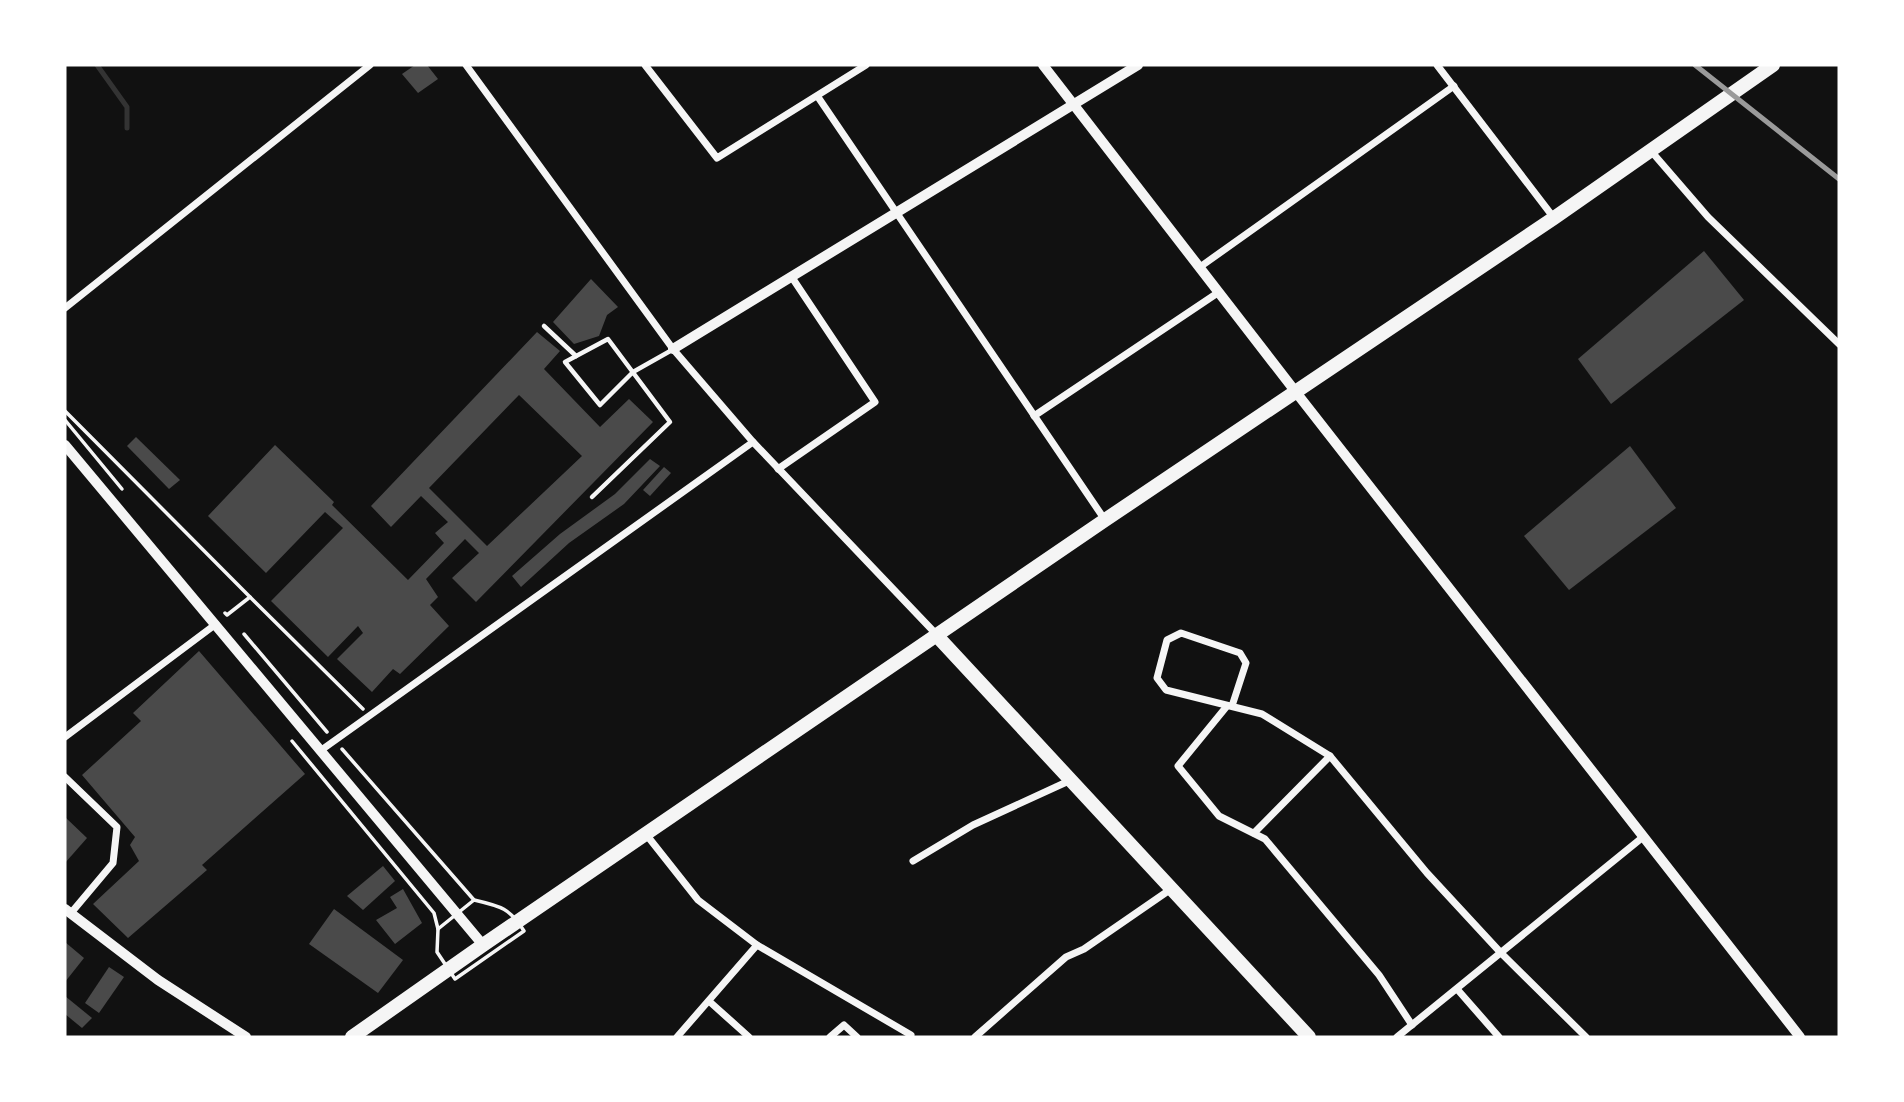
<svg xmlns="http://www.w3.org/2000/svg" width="1904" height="1102" font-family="'Varela Round',sans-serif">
  <rect width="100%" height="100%" fill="#111"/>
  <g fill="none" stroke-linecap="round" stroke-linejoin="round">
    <!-- stream -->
    <path stroke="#333" stroke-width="5" d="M 97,65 L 127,107 L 127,128"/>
  </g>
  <!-- building -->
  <g fill="#4a4a4a" fill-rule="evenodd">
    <path d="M 415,65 L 427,65 L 438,79 L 418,93 L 402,74 Z"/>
    <path d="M 1704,251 L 1744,300 L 1611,404 L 1578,359 Z"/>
    <path d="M 591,279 L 618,307 L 607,315 L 599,336 L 574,344 L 553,322 Z"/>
    <path d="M 537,332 L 560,351 L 544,369 L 600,427 L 629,399 L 653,422 L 476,602 L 452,578 L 479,553 L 465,539 L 426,579 L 438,597 L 430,605 L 449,626 L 400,674 L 393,669 L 372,692 L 337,659 L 363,633 L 358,626 L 328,657 L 271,601 L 343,528 L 325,512 L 266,573 L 208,516 L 275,445 L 334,502 L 332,505 L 408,580 L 444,543 L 435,533 L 448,522 L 421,496 L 391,527 L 371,506 ZM 519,395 L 582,456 L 487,546 L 429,488 Z"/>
    <path d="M 136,437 L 180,480 L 169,489 L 127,446 Z"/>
    <path d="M 1630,446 L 1676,508 L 1569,590 L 1524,536 Z"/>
    <path d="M 650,459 L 660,466 L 624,504 L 569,543 L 521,587 L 512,576 L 560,534 L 615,494 Z"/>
    <path d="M 664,467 L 671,473 L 650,496 L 643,490 Z"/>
    <path d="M 199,651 L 305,774 L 202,865 L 207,870 L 128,938 L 93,904 L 139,861 L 130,845 L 135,837 L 82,775 L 141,721 L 133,713 Z"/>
    <path d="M 65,817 L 87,838 L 65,863 Z"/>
    <path d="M 383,866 L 395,881 L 363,910 L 347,896 Z"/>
    <path d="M 403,889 L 422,923 L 395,944 L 376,920 L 397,908 L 390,897 Z"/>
    <path d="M 334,909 L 403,960 L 378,993 L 309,944 Z"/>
    <path d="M 65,942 L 84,958 L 65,982 Z"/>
    <path d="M 109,967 L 124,977 L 99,1013 L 85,1003 Z"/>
    <path d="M 65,996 L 92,1018 L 82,1028 L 65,1014 Z"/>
  </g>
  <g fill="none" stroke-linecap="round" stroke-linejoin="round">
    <!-- path -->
    <g stroke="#f5f5f5" stroke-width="3.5">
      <path d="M 65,411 L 250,597"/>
      <path d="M 65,420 L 122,489"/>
      <path d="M 225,613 L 227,615 L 250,597 L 363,709"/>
      <path d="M 244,634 L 327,732"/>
      <path d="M 292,741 L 434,913 L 438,929"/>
      <path d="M 342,749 L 474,900"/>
      <path d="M 474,900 C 500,906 510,908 524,931 L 455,979 L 437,952 L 438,929 Z"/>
    </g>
    <!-- service -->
    <g stroke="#f5f5f5" stroke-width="4.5">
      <path d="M 544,326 L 576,356"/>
      <path d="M 592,497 L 670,422 L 608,339 L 565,362 L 600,405 L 633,372 L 672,350"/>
    </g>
    <!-- minor -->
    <g stroke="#f5f5f5" stroke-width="7">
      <path d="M 466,65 L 673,349 L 753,442 L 937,635"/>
      <path d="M 645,65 L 717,158 L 866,65"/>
      <path d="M 1437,65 L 1554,218"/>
      <path d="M 818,97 L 1105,520"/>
      <path d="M 1651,151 L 1708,217 L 1839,344"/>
      <path d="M 1200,267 L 1454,86"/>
      <path d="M 65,308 L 370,65"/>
      <path d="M 1034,416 L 1219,292"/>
      <path d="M 778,469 L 875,402 L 791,276"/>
      <path d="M 1227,706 L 1178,766 L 1219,816 L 1265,839 L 1379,975 L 1412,1025"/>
      <path d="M 1232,706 L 1246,663 L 1240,653 L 1181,633 L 1167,640 L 1157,678 L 1166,690 L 1262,714 L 1330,756 L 1427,873 L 1501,953 L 1586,1037"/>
      <path d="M 65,737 L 216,624"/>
      <path d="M 320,751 L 753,442"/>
      <path d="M 65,777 L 117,827 L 113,863 L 71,913"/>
      <path d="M 645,833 L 698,900 L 757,945 L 677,1037"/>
      <path d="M 1254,833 L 1330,756"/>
      <path d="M 913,861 L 973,825 L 1071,780"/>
      <path d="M 757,945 L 911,1035"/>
      <path d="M 1457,989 L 1499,1037"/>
      <path d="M 710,1002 L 749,1037"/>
      <path d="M 830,1037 L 844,1025 L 857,1037"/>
      <path d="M 975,1037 L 1066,957 L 1084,949 L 1171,889"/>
      <path d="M 1397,1037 L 1643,837"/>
    </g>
    <!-- tertiary -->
    <g stroke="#f5f5f5" stroke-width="10">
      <path d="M 1043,65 L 1295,391 L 1800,1037"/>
      <path d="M 673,349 L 1138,65"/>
      <path d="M 65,445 L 483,945"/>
      <path d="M 65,909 L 158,980 L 246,1037"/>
    </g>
    <!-- primary -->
    <g stroke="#f5f5f5" stroke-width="14">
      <path d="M 937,636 L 1309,1037"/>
      <path d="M 352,1037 L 483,945 L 1105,520 L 1554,218 L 1773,65"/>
    </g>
    <!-- rail -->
    <path stroke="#9a9a9a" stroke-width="5" d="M 1695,65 L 1839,179"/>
  </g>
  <!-- border -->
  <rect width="1904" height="1102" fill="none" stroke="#ffffff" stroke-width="133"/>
</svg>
